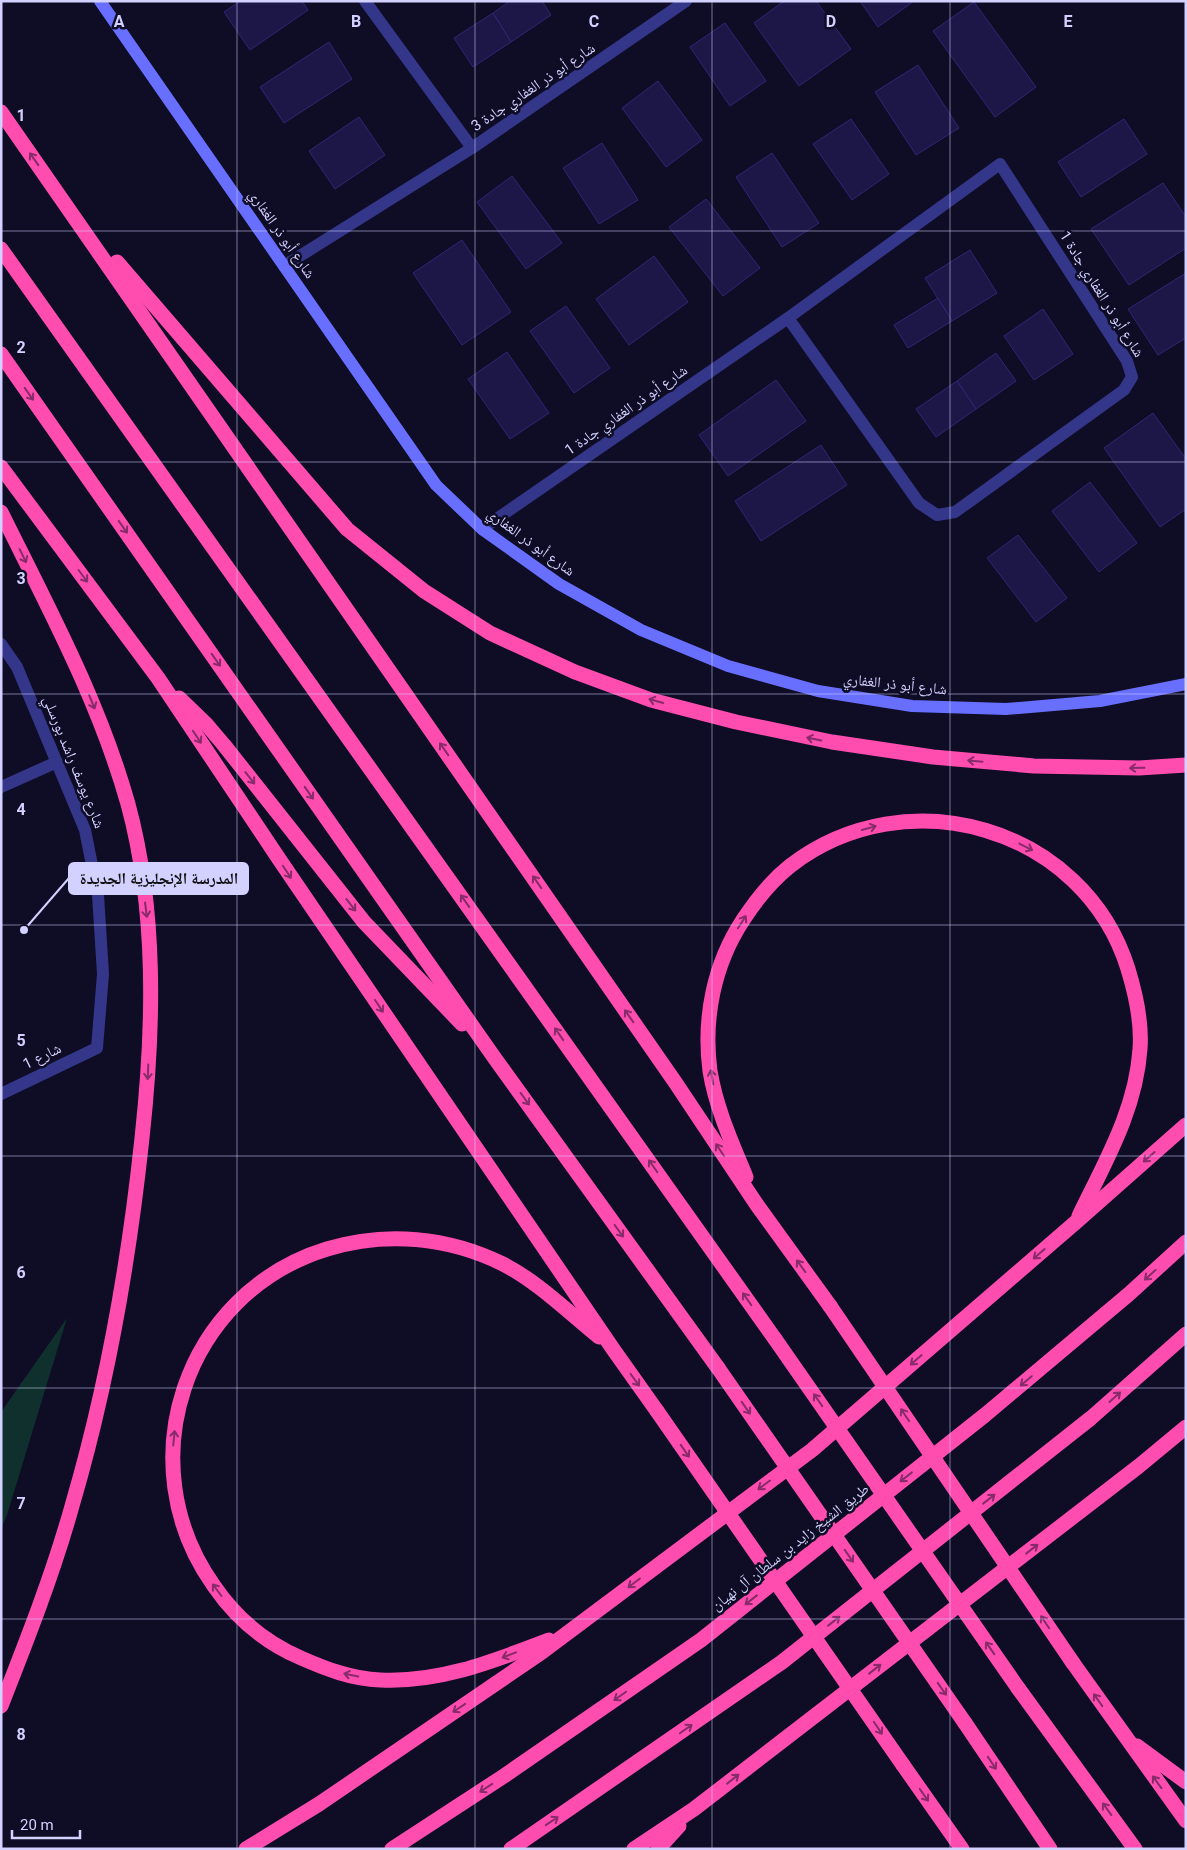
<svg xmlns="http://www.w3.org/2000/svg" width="1187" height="1850" font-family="Roboto,'Noto Naskh Arabic',sans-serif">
  <rect width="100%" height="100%" fill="#0f0c25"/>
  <!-- green -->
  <path fill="#0f302c" d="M 67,1318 L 7,1515 L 1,1529 L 1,1412 Z"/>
  <!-- building -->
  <g fill="#1d1748" stroke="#302676">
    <path d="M 240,1 L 302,1 L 308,10 L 250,50 L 224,12 Z"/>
    <path d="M 510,1 L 542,1 L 551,15 L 511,42 L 493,13 Z"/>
    <path d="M 784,1 L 816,1 L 851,49 L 799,86 L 754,23 Z"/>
    <path d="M 860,1 L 914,1 L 878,27 Z"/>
    <path d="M 974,2 L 1036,87 L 995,117 L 933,31 Z"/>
    <path d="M 493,13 L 511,42 L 473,67 L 454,38 Z"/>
    <path d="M 725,23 L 766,81 L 730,106 L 690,47 Z"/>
    <path d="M 329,42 L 352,79 L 284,123 L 260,87 Z"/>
    <path d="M 918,65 L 959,128 L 916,155 L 875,92 Z"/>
    <path d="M 658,81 L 702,140 L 666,167 L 622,108 Z"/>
    <path d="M 359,117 L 385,155 L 335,189 L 309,151 Z"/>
    <path d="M 851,119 L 889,174 L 852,200 L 813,144 Z"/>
    <path d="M 1124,119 L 1147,154 L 1081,197 L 1058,162 Z"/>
    <path d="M 602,143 L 638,200 L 599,224 L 563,168 Z"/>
    <path d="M 772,153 L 819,223 L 782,247 L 736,177 Z"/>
    <path d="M 512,176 L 562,243 L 526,269 L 477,202 Z"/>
    <path d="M 1163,183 L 1186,217 L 1186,248 L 1129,285 L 1091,229 Z"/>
    <path d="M 706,199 L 760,268 L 723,296 L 669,227 Z"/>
    <path d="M 462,240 L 511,312 L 462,345 L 413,273 Z"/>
    <path d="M 970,250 L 997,293 L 952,321 L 925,278 Z"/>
    <path d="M 654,256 L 688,302 L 629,345 L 596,299 Z"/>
    <path d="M 1186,273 L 1186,338 L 1158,355 L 1128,309 Z"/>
    <path d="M 938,298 L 952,321 L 908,348 L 894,325 Z"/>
    <path d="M 566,306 L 610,368 L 574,393 L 530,331 Z"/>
    <path d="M 1043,309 L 1073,354 L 1034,380 L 1004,336 Z"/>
    <path d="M 507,352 L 549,413 L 510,439 L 468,379 Z"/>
    <path d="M 996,353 L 1016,381 L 976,409 L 957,381 Z"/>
    <path d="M 776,380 L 806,421 L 728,476 L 699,435 Z"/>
    <path d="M 957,381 L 976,409 L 936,437 L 916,409 Z"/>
    <path d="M 1153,413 L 1186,459 L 1186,509 L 1160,527 L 1104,448 Z"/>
    <path d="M 821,445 L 847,485 L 761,541 L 735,501 Z"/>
    <path d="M 1090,482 L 1137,543 L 1099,572 L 1052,511 Z"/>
    <path d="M 1018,535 L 1067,598 L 1036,622 L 987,558 Z"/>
  </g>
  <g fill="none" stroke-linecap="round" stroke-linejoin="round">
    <!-- street -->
    <g stroke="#333689" stroke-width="12">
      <path d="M 365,1 L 472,148"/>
      <path d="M 284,266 L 472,148 L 686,1"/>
      <path d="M 482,529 L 788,318 L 1000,164 L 1127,361 L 1132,377 L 1124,390 L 955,512 L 937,515 L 919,503 L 788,318"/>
      <path d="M 1,644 L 17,667 L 85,830 L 98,895 L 103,974 L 97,1048 L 1,1094"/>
      <path d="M 1,787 L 57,762"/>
    </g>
    <!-- secondary -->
    <path stroke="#686fff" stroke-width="12" d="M 100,1 L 436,485 L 482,529 L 559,584 L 641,630 L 728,666 L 818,691 L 912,706 L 1006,709 L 1100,701 L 1186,684"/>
    <!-- highway -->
    <g stroke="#ff4caf" stroke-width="15">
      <path d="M 1,112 L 675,1082 L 757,1205 L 830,1306"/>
      <path d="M 1,249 L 775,1339"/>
      <path d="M 117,262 L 347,529 L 424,591 L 490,633 L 575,672 L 651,700 L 736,722 L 832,742 L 933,757 L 1034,766 L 1139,768 L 1186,765"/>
      <path d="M 1,354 L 496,1060 L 718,1368"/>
      <path d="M 1,467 L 158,678 L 279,859 L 613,1349 L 657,1411"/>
      <path d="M 1,512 C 48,607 99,701 128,804 C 157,911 154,1028 142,1138 C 129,1261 107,1387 72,1506 C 53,1574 27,1640 1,1706"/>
      <path d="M 179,698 L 207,725 L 224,745 L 364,922 L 462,1024"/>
      <path d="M 746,1177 C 732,1143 716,1108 710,1071 C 703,1018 714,964 743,920 C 756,900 771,881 790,866 C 906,776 1084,827 1128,969 C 1136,995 1142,1022 1140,1049 C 1136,1110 1105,1162 1079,1216"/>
      <path d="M 549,1640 C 494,1661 440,1683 380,1680 C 352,1679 326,1669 301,1658 C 266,1643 236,1618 214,1586 C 127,1464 184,1293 327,1249 C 386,1231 448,1237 503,1264 C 538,1282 568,1312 599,1337"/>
      <path d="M 1073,1663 L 1186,1821"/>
      <path d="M 1018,1688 L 1135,1849"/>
      <path d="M 965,1723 L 1050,1849"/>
      <path d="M 1137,1746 L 1186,1782"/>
      <path d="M 903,1765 L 962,1849"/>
      <path d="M 246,1849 L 319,1804 L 542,1652 L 812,1450 L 1076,1222 L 1186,1125"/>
      <path d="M 392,1849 L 504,1776 L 701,1640 L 985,1415 L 1129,1294 L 1186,1242"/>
      <path d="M 511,1849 L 782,1662 L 1091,1418 L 1186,1334"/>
      <path d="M 634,1849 L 694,1809 L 1139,1466 L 1186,1427"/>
      <path d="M 658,1849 L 679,1826"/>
    </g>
    <!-- highway-bridge -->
    <g stroke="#ff4caf" stroke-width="15">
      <path d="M 830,1306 L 1073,1663"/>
      <path d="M 775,1339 L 1018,1688"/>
      <path d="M 718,1368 L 965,1723"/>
      <path d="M 657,1411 L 903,1765"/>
    </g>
  </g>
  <!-- one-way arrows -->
  <defs><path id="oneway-shaft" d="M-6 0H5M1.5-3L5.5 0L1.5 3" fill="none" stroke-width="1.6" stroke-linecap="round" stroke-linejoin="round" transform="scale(1.25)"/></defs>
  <g stroke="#872c6a">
    <use href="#oneway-shaft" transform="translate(34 159) rotate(-125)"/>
    <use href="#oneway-shaft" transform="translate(29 394) rotate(55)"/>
    <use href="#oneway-shaft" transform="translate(123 527) rotate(55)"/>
    <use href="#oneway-shaft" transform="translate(23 556) rotate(64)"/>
    <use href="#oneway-shaft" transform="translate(83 576) rotate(53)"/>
    <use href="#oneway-shaft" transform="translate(216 660) rotate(55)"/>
    <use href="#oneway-shaft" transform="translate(656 701) rotate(-164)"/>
    <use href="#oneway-shaft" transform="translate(92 702) rotate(68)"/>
    <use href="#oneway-shaft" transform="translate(197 737) rotate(56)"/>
    <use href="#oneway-shaft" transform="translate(814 739) rotate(-168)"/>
    <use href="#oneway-shaft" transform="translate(444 749) rotate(-125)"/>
    <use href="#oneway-shaft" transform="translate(975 761) rotate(-175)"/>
    <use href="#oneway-shaft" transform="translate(1137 768) rotate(179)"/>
    <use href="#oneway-shaft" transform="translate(250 778) rotate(52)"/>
    <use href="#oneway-shaft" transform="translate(309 793) rotate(55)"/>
    <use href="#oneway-shaft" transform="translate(869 828) rotate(-15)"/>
    <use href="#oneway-shaft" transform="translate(1026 847) rotate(27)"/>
    <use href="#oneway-shaft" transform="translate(287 872) rotate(56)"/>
    <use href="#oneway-shaft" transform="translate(537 882) rotate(-125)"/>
    <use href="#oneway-shaft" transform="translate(465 901) rotate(-125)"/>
    <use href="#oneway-shaft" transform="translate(351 905) rotate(52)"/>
    <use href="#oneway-shaft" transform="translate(146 910) rotate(83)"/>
    <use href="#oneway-shaft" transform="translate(742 922) rotate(-57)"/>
    <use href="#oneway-shaft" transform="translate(379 1006) rotate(56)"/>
    <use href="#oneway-shaft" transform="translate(629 1016) rotate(-125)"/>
    <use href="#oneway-shaft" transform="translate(559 1034) rotate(-125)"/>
    <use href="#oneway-shaft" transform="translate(148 1072) rotate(92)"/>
    <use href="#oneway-shaft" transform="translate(712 1077) rotate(-100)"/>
    <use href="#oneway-shaft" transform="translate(525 1099) rotate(54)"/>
    <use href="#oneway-shaft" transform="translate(720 1150) rotate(-124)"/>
    <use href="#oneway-shaft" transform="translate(1149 1157) rotate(139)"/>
    <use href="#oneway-shaft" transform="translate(653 1166) rotate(-125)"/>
    <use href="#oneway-shaft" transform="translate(619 1231) rotate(54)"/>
    <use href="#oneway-shaft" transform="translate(1039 1254) rotate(139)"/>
    <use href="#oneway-shaft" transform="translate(801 1266) rotate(-126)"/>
    <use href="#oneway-shaft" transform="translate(1150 1275) rotate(138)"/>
    <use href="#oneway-shaft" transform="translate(747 1299) rotate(-125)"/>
    <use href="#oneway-shaft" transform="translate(916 1360) rotate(139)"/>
    <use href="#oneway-shaft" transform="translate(635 1380) rotate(54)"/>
    <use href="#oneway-shaft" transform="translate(1026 1381) rotate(140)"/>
    <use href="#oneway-shaft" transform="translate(1115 1397) rotate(-42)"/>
    <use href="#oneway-shaft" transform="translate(818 1400) rotate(-125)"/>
    <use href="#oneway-shaft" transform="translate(746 1408) rotate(55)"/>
    <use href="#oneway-shaft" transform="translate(905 1415) rotate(-124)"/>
    <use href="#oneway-shaft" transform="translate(174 1438) rotate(-84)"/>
    <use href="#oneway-shaft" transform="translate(685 1451) rotate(55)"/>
    <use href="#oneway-shaft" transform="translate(906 1477) rotate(142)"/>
    <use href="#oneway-shaft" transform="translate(764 1485) rotate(143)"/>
    <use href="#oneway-shaft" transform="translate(989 1499) rotate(-38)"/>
    <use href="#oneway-shaft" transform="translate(1032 1549) rotate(-38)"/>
    <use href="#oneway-shaft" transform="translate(849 1556) rotate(55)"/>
    <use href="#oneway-shaft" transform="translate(634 1583) rotate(143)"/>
    <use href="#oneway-shaft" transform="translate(217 1590) rotate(-127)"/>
    <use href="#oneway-shaft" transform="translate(751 1600) rotate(142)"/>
    <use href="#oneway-shaft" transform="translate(834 1621) rotate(-38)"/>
    <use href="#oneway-shaft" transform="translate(1045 1622) rotate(-124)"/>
    <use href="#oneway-shaft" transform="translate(990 1648) rotate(-125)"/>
    <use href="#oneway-shaft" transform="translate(509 1655) rotate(159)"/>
    <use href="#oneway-shaft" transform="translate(875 1669) rotate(-38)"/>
    <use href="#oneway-shaft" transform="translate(351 1675) rotate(-168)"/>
    <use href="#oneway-shaft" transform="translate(942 1689) rotate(55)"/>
    <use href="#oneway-shaft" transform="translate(620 1696) rotate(145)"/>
    <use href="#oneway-shaft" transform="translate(1098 1700) rotate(-125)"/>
    <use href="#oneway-shaft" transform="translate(459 1708) rotate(146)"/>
    <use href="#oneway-shaft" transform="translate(878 1728) rotate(56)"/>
    <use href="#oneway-shaft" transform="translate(686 1729) rotate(-35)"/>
    <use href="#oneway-shaft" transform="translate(992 1763) rotate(56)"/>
    <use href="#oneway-shaft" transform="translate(733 1779) rotate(-38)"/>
    <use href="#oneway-shaft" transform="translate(1157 1782) rotate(-126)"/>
    <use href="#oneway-shaft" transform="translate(486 1788) rotate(147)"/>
    <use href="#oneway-shaft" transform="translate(924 1795) rotate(55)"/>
    <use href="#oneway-shaft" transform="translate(1107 1809) rotate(-126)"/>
    <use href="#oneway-shaft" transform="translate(552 1821) rotate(-34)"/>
  </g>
  <!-- grid -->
  <path fill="none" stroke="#d2d1ff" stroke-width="1" stroke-opacity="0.55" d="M 237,1 L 237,1849M 475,1 L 475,1849M 712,1 L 712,1849M 950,1 L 950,1849M 1,231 L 1186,231M 1,462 L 1186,462M 1,694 L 1186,694M 1,925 L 1186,925M 1,1156 L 1186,1156M 1,1388 L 1186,1388M 1,1619 L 1186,1619"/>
  <g text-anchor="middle" stroke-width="5" stroke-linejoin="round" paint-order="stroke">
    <!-- street labels -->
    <g font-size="15" fill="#d2d1ff" stroke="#0f0c25">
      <text transform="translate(533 87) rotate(-34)" y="5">شارع أبو ذر الغفاري جادة 3</text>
      <text transform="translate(282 234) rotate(55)" y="5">شارع أبو ذر الغفاري</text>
      <text transform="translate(1102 294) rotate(58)" y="5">شارع أبو ذر الغفاري جادة 1</text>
      <text transform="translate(626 410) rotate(-35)" y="5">شارع أبو ذر الغفاري جادة 1</text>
      <text transform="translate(531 542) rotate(36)" y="5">شارع أبو ذر الغفاري</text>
      <text transform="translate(895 684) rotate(6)" y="5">شارع أبو ذر الغفاري</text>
      <text transform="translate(74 762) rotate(68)" y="5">شارع يوسف راشد بورسلي</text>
      <text transform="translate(42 1056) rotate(-26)" y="5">شارع 1</text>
      <text transform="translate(790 1547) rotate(-38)" y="5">طريق الشيخ زايد بن سلطان آل نهيان</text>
    </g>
  </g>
  <g font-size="16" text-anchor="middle" font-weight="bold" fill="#d2d1ff" stroke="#0f0c25" stroke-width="5" stroke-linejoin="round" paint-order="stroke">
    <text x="119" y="27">A</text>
    <text x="356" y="27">B</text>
    <text x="594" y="27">C</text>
    <text x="831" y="27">D</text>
    <text x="1068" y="27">E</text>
    <text x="21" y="121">1</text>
    <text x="21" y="353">2</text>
    <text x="21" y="584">3</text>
    <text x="21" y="815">4</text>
    <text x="21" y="1046">5</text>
    <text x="21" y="1278">6</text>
    <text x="21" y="1509">7</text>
    <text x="21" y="1740">8</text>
  </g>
  <!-- callouts -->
  <path fill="none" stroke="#d2d1ff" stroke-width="2" d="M24 930L69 878"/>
  <circle fill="#d2d1ff" stroke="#0f0c25" stroke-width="2" cx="24" cy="930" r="5"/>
  <rect fill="#d2d1ff" stroke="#d2d1ff" stroke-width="2" x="69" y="863" width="179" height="31" rx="5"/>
  <g font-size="16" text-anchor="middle" font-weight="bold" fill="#111">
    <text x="159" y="884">المدرسة الإنجليزية الجديدة</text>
  </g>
  <!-- border -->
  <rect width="1187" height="1850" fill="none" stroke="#d2d1ff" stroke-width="5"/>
  <!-- scale -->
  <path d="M12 1830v8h68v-8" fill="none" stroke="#d2d1ff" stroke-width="2.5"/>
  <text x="20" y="1830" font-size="15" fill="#d2d1ff" stroke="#0f0c25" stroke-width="4" paint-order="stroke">20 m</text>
</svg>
